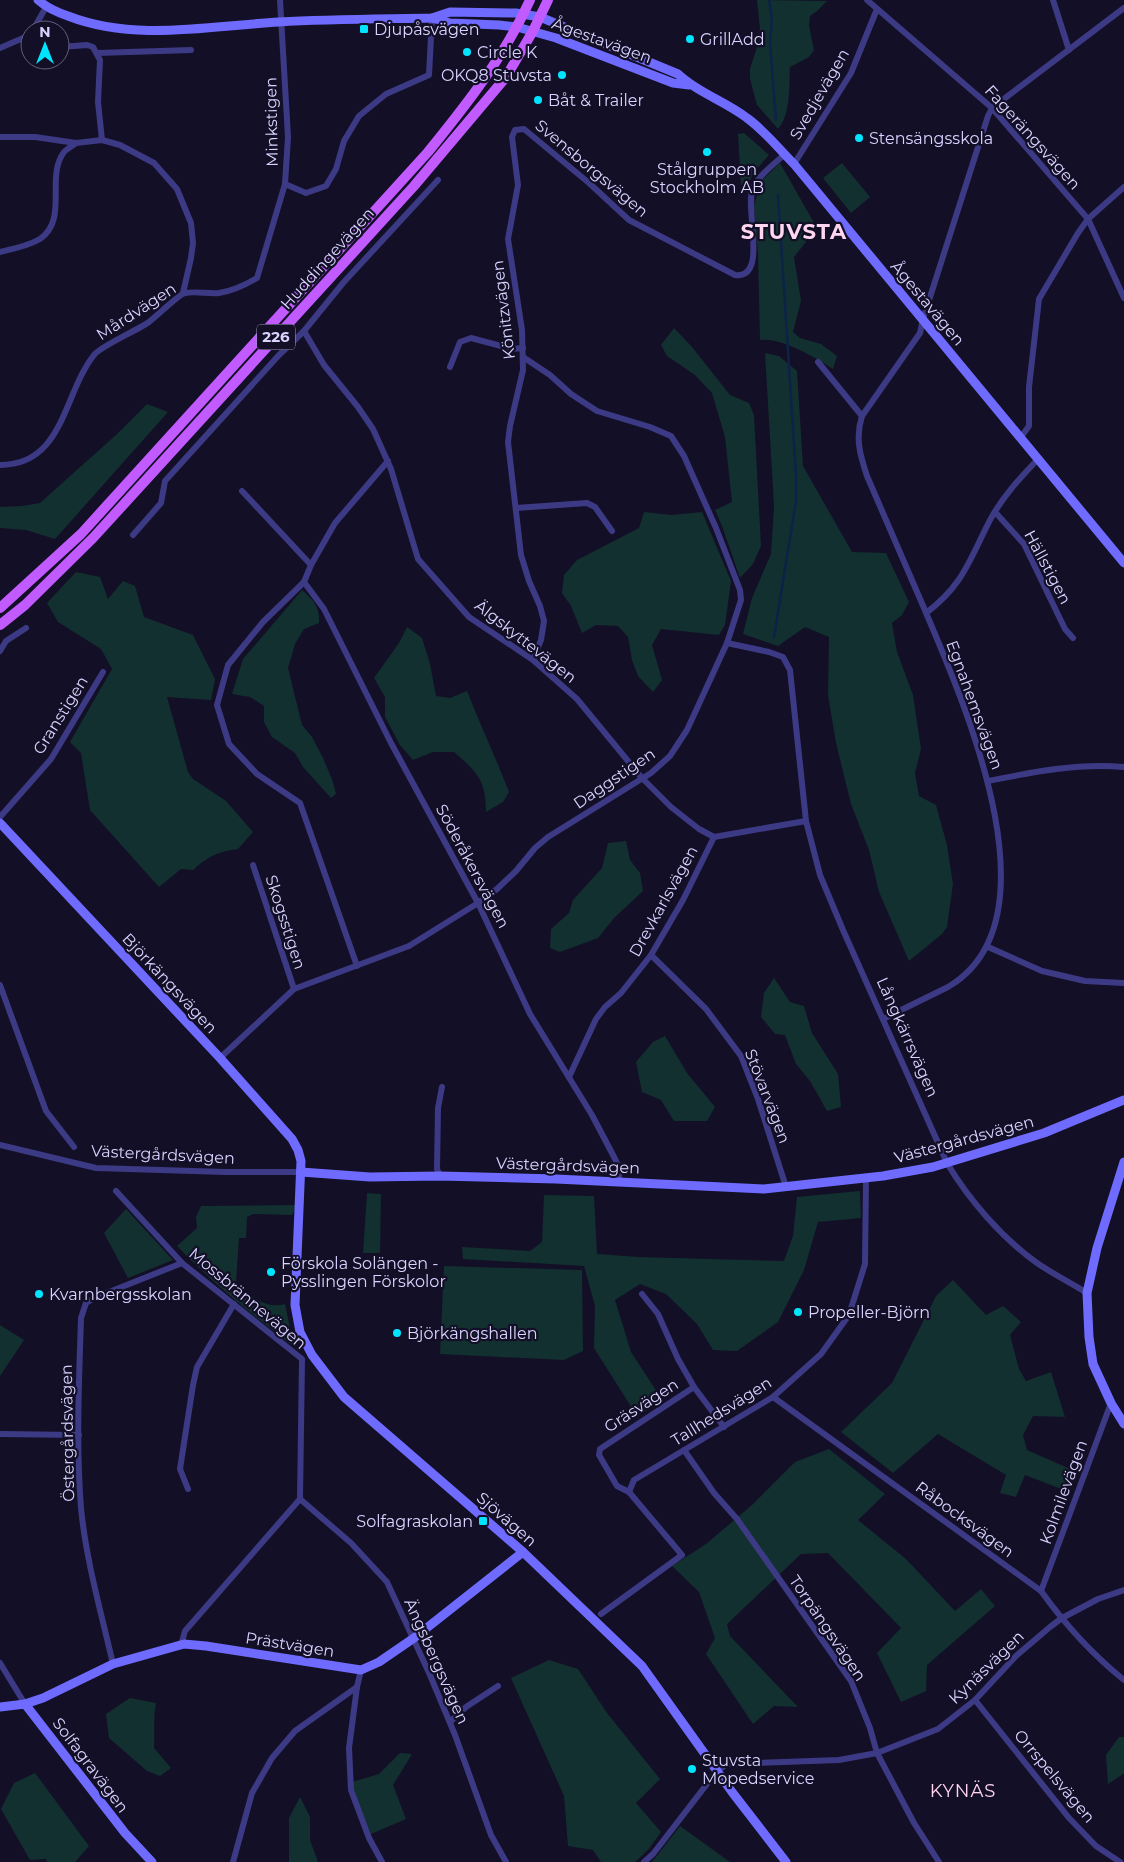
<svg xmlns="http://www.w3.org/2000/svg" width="1124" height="1862" font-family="Montserrat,sans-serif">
  <rect width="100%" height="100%" fill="#130f26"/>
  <!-- green -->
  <g fill="#12302f">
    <path d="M 757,0 L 827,1 L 817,11 L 810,16 L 809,26 L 814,50 L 809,57 L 790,67 C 789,85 791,115 778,129 L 757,105 L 750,79 L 750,69 L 758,44 L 760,29 Z"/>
    <path d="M 744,133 L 769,155 L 755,171 L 747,185 L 741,185 L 738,134 Z"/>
    <path d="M 780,163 L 817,228 L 794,257 L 801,301 L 793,332 L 800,338 L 821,344 L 837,356 L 833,369 C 813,357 784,338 760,340 L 758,254 L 754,205 L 762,180 Z"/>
    <path d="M 842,163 L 870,197 L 851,213 L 823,178 Z"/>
    <path d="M 674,328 L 692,347 L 730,395 L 749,403 L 754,415 L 761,546 L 753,564 L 740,578 L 722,526 L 715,510 L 732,502 L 725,437 L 712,393 L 695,375 L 667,356 L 661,345 Z"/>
    <path d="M 765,353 L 779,356 L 797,371 L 803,466 L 852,552 L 886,553 L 909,602 L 902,615 L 892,623 L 897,652 L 913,695 L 921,749 L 915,773 L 919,796 L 936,805 L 947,845 L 953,884 L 947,927 L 942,934 L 909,961 L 879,892 L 869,850 L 851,804 L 836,743 L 828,695 L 829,637 L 805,627 L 778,646 L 743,634 L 752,598 L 771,554 L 774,506 Z"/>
    <path d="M 147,404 L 168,412 L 55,539 L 26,530 L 0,528 L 0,507 L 22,506 L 40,503 L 116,435 Z"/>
    <path d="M 644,512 L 671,515 L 702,512 L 731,581 L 725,625 L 719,635 L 661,629 L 652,645 L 662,680 L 653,692 L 638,676 L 632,660 L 628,637 L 618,626 L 596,625 L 582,633 L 571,606 L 562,593 L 564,575 L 577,560 L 639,528 Z"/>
    <path d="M 76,572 L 100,577 L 108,599 L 123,581 L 135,586 L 144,617 L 193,635 L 215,679 L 211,700 L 167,697 L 188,772 L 193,779 L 226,801 L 253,832 L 238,849 C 217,852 209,856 193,870 L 181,869 L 159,887 L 90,810 L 81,753 L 70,742 L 112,669 L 101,649 L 58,622 L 47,603 Z"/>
    <path d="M 302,590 C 314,600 320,608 319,623 L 304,629 L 295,644 L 288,668 L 302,725 L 312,737 L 323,758 L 332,779 L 336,794 L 331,798 L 303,767 L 295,753 L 272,737 L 264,722 L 264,706 L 250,697 L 232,694 L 243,659 Z"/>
    <path d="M 407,627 L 422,638 L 430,664 L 436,696 L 450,698 L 467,691 C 480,725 496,758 509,792 L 503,802 L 486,812 C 486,780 477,772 454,752 L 433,752 L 413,760 L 400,745 L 385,717 L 385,697 L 374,678 L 399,643 Z"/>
    <path d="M 626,841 L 630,860 L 640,873 L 643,891 L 614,918 L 598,938 L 560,952 L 550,948 L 551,929 L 569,913 L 573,900 L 602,868 L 608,843 Z"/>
    <path d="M 774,978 L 790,1002 L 804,1006 L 812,1033 L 838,1074 L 841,1107 L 827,1111 L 810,1081 L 796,1064 L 785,1035 L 775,1034 L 761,1017 L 764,993 Z"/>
    <path d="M 665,1036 L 687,1073 L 715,1107 L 707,1121 L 674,1121 L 661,1100 L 642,1092 L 636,1062 L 653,1042 Z"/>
    <path d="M 860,1191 L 861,1218 L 818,1222 L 804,1270 L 778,1322 L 737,1351 L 713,1350 L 697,1324 L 666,1294 L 640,1284 L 615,1300 L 631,1352 L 663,1401 L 637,1416 L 594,1348 L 595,1306 L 584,1266 L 463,1259 L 462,1247 L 530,1251 L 542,1242 L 544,1195 L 594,1196 L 597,1254 L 638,1257 L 784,1261 L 793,1236 L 797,1197 Z"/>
    <path d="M 367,1193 L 381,1194 L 380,1253 L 363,1253 Z"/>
    <path d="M 297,1205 L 292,1215 L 253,1214 L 247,1217 L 246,1238 L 239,1238 L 236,1283 C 250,1295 265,1310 285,1304 L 294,1347 C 253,1315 213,1284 177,1246 L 197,1228 L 196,1217 L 201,1206 Z"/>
    <path d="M 126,1209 L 173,1260 L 128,1278 L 104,1233 Z"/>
    <path d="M 444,1266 L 582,1270 L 583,1351 L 564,1360 L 440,1354 Z"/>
    <path d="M 953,1280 L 986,1315 L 1003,1306 L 1021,1322 L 1010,1335 L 1019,1369 L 1026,1381 L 1051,1372 L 1065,1417 L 1033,1416 L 1023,1435 L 1027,1450 L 1077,1472 L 1069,1492 L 1025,1475 L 1016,1497 L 1000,1493 L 1006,1475 L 938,1434 L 893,1473 L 841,1432 L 892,1383 L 936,1296 Z"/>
    <path d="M 0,1325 L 24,1340 L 0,1376 Z"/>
    <path d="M 829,1449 L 885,1494 L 858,1520 L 906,1559 L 955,1611 L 981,1589 L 995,1606 L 927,1665 L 926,1691 L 901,1702 L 877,1653 L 901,1628 L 828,1553 L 801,1554 L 727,1624 L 730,1636 L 798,1707 L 774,1706 L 753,1724 L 706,1654 L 715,1638 L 699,1592 L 672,1566 L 706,1544 L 752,1505 L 795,1462 Z"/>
    <path d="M 549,1660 L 578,1669 L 607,1713 L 660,1779 L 636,1803 L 661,1832 L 648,1850 L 635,1862 L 601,1862 L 593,1850 L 568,1846 L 564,1796 L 511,1678 Z"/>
    <path d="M 130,1698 L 156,1703 C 153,1718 155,1732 154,1748 L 171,1768 L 160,1776 L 147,1771 L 109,1738 L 106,1714 Z"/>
    <path d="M 1119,1737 L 1124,1737 L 1124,1774 L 1123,1774 L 1108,1784 L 1106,1755 Z"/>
    <path d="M 400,1753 L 412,1754 L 393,1785 L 406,1819 L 371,1834 L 358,1804 L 352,1782 L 379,1774 Z"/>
    <path d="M 35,1773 L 89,1846 L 75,1862 L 47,1862 L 46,1859 L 30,1860 L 1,1809 L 14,1783 Z"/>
    <path d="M 300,1797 L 310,1817 L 310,1840 L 318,1862 L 289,1862 L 289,1818 Z"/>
    <path d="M 680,1826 L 730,1862 L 652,1862 Z"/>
  </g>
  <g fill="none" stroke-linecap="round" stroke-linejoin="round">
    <!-- stream -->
    <g stroke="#0c2248" stroke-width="2.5">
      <path d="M 769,0 L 772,19 L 770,43 L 776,120"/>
      <path d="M 774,637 L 796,501 L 796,475 L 778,195"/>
    </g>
    <!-- street -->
    <g stroke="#3d3a85" stroke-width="6">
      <path d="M 867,0 L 992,108 L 1088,219 L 1124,298"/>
      <path d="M 1053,0 L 1069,50"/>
      <path d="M 33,30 L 46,7"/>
      <path d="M 60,47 L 87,45 L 93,47 L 100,60 L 98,102 L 102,140"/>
      <path d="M 0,48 L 30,35"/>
      <path d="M 97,53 L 191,50"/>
      <path d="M 0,137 L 35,137 L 76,143 L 102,140 L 120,145 L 154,163 L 177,189 L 191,223 L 193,243 L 191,258 L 183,293"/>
      <path d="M 794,164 L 851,73 L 877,9"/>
      <path d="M 285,184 L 306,193 L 326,186 L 336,169 L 344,141 L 359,116 L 386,94 L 429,75 L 432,18"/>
      <path d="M 0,252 C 13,249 28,246 40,239 C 69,219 45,177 64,152 C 67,149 72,146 76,143"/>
      <path d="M 304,331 L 324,365 L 358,407 L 373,429 L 391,469 L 418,559 L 469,617 L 533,660 L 577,699 L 642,778 L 671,807 L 699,829 L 714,837 L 806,821"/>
      <path d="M 818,362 L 862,416"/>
      <path d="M 450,367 L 460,342 L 471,338 L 512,349 L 523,348"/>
      <path d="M 1021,437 L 1029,426 L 1029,387 L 1039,299 L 1078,233 L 1088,219 L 1124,187"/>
      <path d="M 388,461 L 335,523 L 311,565 L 304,582 L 324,609 L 391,743 L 478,903 L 530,1014 L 592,1115 L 613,1155 L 619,1167 L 619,1182"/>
      <path d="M 0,465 C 64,465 63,394 94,355 C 101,346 138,330 149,322 C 156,317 179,294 185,293 C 196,291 208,294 219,293 C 233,291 245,285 257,278 L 285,184 L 286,168 L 288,137 L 280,0"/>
      <path d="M 242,491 L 311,565"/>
      <path d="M 516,508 L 587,503 L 595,507 L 612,531"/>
      <path d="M 995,512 L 1024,544 L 1065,629 L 1073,638"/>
      <path d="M 133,535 L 161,503 L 165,481 L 279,355 L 304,331 L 343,283 L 438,180"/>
      <path d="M 304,582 L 263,622 L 228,665 L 217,705 L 229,744 L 257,774 L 300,803 L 357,966"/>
      <path d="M 926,613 C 963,585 969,561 989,522 C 1002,497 1020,478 1039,458"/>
      <path d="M 727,643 L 769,652 L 783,657 L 790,670 L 806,821 L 820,875 L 843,930 L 947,1163 C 969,1200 1002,1238 1037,1263 C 1053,1274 1071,1283 1087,1293"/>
      <path d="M 0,651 L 6,641 L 26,628"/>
      <path d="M 533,660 L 541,640 L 544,621 L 540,606 L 529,581 L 521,555 L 508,442 L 510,426 L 523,370 L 522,330 L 508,239 L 518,185 L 512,137 L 515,130 L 524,129 L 589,183 L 629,220 L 735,275 C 769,279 744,208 753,188 C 759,175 774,164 785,154"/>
      <path d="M 988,781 C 1033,772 1077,763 1124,767"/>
      <path d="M 0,817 L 51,759 L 103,672"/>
      <path d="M 253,865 L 294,989"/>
      <path d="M 988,947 L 1042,971 L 1085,981 L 1124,983"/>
      <path d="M 651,955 L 706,1009 L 741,1056 L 758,1099 L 786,1187"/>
      <path d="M 0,985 L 46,1111 L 74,1147"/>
      <path d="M 883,1019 L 948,987 C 1062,920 962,698 924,608 C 905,564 886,520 867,476 C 860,455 855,438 862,416 L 920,333 L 923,319 L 988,116 L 992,108 L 1124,8"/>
      <path d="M 220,1058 L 294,989 L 409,946 L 478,903 L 497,889 L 516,871 L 535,848 L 548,837 L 651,773 L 670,756 L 687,730 L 727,643 L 741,600 L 740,590 L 716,528 L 684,456 L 671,436 L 650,427 L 597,411 L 571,394 L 550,375 L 523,357"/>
      <path d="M 569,1077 L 596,1019 L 605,1007 L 621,993 L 651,955 L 683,900 L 714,837"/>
      <path d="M 0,1145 L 96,1168 L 225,1172 L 301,1172"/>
      <path d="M 440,1176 L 437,1169 L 438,1108 L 442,1087"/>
      <path d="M 116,1191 L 182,1263 L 302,1359 L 300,1499 L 185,1631 L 181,1645"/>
      <path d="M 642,1294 L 658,1314 L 678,1359 L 694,1387 L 724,1427"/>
      <path d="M 773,1397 L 1041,1591 C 1064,1623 1093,1655 1124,1680"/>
      <path d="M 0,1434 L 79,1435"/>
      <path d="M 684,1450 L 714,1493 L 737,1519 L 851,1681 L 870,1728 L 877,1753 L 914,1823 L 939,1862"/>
      <path d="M 188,1489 L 180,1469 L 193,1385 L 197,1367 L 234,1304"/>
      <path d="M 629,1492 L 634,1480 L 773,1397 L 821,1354 L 849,1315 L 865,1264 L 866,1178"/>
      <path d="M 300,1499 L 351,1543 L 387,1582 L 430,1675 L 455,1735 L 491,1835 L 506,1862"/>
      <path d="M 1041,1591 L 1111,1403"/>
      <path d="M 601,1614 L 682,1555 L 629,1492 L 617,1486 L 599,1455 L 600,1449 L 694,1387"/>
      <path d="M 0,1663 L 25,1704"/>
      <path d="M 113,1664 C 101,1612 86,1560 81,1508 C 76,1445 79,1381 81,1318 L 86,1303 L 94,1298 L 182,1263"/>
      <path d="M 361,1670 L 357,1687 L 349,1748 L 351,1790 L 369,1838 L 382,1862"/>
      <path d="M 975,1700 L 1069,1818 L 1096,1846 L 1120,1862"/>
      <path d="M 450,1722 L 466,1707 L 498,1686"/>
      <path d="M 233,1862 L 252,1793 L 272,1758 L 295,1731 L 357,1687"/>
      <path d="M 644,1862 L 653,1854 L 717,1771 L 727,1764 L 839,1760 L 877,1753 L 938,1729 L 975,1700 L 1016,1656 L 1050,1627 L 1062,1618 L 1098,1599 L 1124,1590"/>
    </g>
    <!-- secondary -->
    <g stroke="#6f6bff" stroke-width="9">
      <path d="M 38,0 C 47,8 56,12 68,16 C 135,42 209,26 279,22 C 330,19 381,19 432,18 L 450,12 L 516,13 L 540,17 L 678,74 C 698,93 725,101 747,118 C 765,131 779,149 794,164 L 1124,563"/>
      <path d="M 432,18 L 450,23 L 499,25 L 517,27 L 556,38 L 673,83 L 689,85"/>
      <path d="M 0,823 L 220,1058 L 292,1139 L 298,1150 L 301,1161 L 295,1305 L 300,1332 L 312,1355 L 344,1397 L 523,1552 L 642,1666 L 732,1792 L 786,1862"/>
      <path d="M 1124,1162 L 1097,1248 L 1087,1293 L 1089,1337 L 1093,1364 L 1111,1403 L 1124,1424"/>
      <path d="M 301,1172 L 370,1177 L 440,1176 L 556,1179 L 764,1189 L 883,1176 L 933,1167 L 1044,1133 L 1124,1100"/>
      <path d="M 25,1704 L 43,1698 L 113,1664 L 184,1644 L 206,1646 L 361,1670 L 379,1662 L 414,1638 L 523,1552"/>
      <path d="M 0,1707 L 25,1704 L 125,1833 L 152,1862"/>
    </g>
    <!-- primary -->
    <g stroke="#c25bff" stroke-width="10">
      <path d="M 0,608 L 81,534 L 428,152 C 467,104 504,57 530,0"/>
      <path d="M 0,625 L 25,605 L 93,538 L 414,186 L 506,77 L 533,31 L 548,0"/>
    </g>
  </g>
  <!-- markers -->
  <g fill="#00e5ff" stroke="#130f26" stroke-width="2">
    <rect x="359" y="24" width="10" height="10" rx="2.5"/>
    <circle cx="690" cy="39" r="5"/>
    <circle cx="467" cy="52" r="5"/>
    <circle cx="562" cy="75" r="5"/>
    <circle cx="538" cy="100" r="5"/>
    <circle cx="859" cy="138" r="5"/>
    <circle cx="707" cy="152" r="5"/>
    <circle cx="271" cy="1272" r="5"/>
    <circle cx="39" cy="1294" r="5"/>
    <circle cx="798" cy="1312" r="5"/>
    <circle cx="397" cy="1333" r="5"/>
    <rect x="478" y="1516" width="10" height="10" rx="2.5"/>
    <circle cx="692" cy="1769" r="5"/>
  </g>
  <g text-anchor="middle" stroke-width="4.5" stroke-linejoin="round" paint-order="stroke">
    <!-- shield labels -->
    <rect fill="#130f26" stroke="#9e99be" stroke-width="1" x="257" y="324.5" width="38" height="25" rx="4"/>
    <g font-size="15" font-weight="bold" fill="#d9d4ff">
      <text x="276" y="342">226</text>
    </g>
    <!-- poi labels -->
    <g font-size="16" fill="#d9d4ff" stroke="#130f26" text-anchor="start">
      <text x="374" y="35">Djupåsvägen</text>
      <text x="700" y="45">GrillAdd</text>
      <text x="477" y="58">Circle K</text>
      <text x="552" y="81" text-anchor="end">OKQ8 Stuvsta</text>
      <text x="548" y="106">Båt &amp; Trailer</text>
      <text x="869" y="144">Stensängsskola</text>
      <text x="707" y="175" text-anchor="middle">Stålgruppen<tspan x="707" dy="18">Stockholm AB</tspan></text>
      <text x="281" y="1269">Förskola Solängen -<tspan x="281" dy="18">Pysslingen Förskolor</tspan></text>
      <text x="49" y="1300">Kvarnbergsskolan</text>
      <text x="808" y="1318">Propeller-Björn</text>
      <text x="407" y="1339">Björkängshallen</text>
      <text x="473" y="1527" text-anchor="end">Solfagraskolan</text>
      <text x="702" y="1766">Stuvsta<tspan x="702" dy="18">Mopedservice</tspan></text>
    </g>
    <!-- street labels -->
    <g font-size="16" fill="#d9d4ff" stroke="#130f26">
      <text transform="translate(602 40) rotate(20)" y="6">Ågestavägen</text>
      <text transform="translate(819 94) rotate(-60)" y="6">Svedjevägen</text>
      <text transform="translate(271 122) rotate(-91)" y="6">Minkstigen</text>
      <text transform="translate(1033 137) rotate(48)" y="6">Fagerängsvägen</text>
      <text transform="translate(592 168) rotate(40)" y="6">Svensborgsvägen</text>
      <text transform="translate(327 258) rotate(-48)" y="6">Huddingevägen</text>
      <text transform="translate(928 303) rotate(50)" y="6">Ågestavägen</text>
      <text transform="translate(503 310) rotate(-97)" y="6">Könitzvägen</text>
      <text transform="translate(136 311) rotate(-33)" y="6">Mårdvägen</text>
      <text transform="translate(1048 567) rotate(62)" y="6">Hällstigen</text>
      <text transform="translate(526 641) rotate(38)" y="6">Älgskyttevägen</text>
      <text transform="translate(975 705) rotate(70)" y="6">Egnahemsvägen</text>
      <text transform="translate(60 715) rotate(-58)" y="6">Granstigen</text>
      <text transform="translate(614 778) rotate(-34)" y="6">Daggstigen</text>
      <text transform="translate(473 866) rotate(62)" y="6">Söderåkersvägen</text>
      <text transform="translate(663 901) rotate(-61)" y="6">Drevkarlsvägen</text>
      <text transform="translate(286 922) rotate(72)" y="6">Skogsstigen</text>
      <text transform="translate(170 983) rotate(47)" y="6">Björkängsvägen</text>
      <text transform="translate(908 1037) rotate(66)" y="6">Långkärrsvägen</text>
      <text transform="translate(768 1096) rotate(69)" y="6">Stövarvägen</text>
      <text transform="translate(964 1139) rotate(-15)" y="6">Västergårdsvägen</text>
      <text transform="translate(163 1154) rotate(3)" y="6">Västergårdsvägen</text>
      <text transform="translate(568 1165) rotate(2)" y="6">Västergårdsvägen</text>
      <text transform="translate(248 1298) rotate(40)" y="6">Mossbrännevägen</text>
      <text transform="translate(641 1405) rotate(-33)" y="6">Gräsvägen</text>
      <text transform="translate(721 1411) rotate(-32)" y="6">Tallhedsvägen</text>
      <text transform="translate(67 1433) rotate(-91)" y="6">Östergårdsvägen</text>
      <text transform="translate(1063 1492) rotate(-70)" y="6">Kolmilevägen</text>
      <text transform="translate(507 1519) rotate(41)" y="6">Sjövägen</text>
      <text transform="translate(965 1519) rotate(36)" y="6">Råbocksvägen</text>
      <text transform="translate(828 1628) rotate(56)" y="6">Torpängsvägen</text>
      <text transform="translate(290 1644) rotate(9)" y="6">Prästvägen</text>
      <text transform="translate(437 1661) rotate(66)" y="6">Ängsbergsvägen</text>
      <text transform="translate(986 1667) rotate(-44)" y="6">Kynäsvägen</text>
      <text transform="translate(91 1765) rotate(53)" y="6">Solfagravägen</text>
      <text transform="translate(1055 1776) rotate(50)" y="6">Orrspelsvägen</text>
    </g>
    <!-- neighbourhood labels -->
    <g font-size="18" letter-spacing="1" fill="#ffd6f0" stroke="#130f26">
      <text x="963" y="1797">KYNÄS</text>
    </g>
    <!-- district labels -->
    <g font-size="21" font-weight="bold" letter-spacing="1" fill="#ffd6f0" stroke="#130f26">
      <text x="794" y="239">STUVSTA</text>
    </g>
  </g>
  <!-- north arrow -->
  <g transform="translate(45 45)"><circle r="24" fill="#130f26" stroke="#625e7d"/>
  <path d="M0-4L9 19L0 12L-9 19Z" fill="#00e5ff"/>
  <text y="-8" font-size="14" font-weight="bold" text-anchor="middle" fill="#d9d4ff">N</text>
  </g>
</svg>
